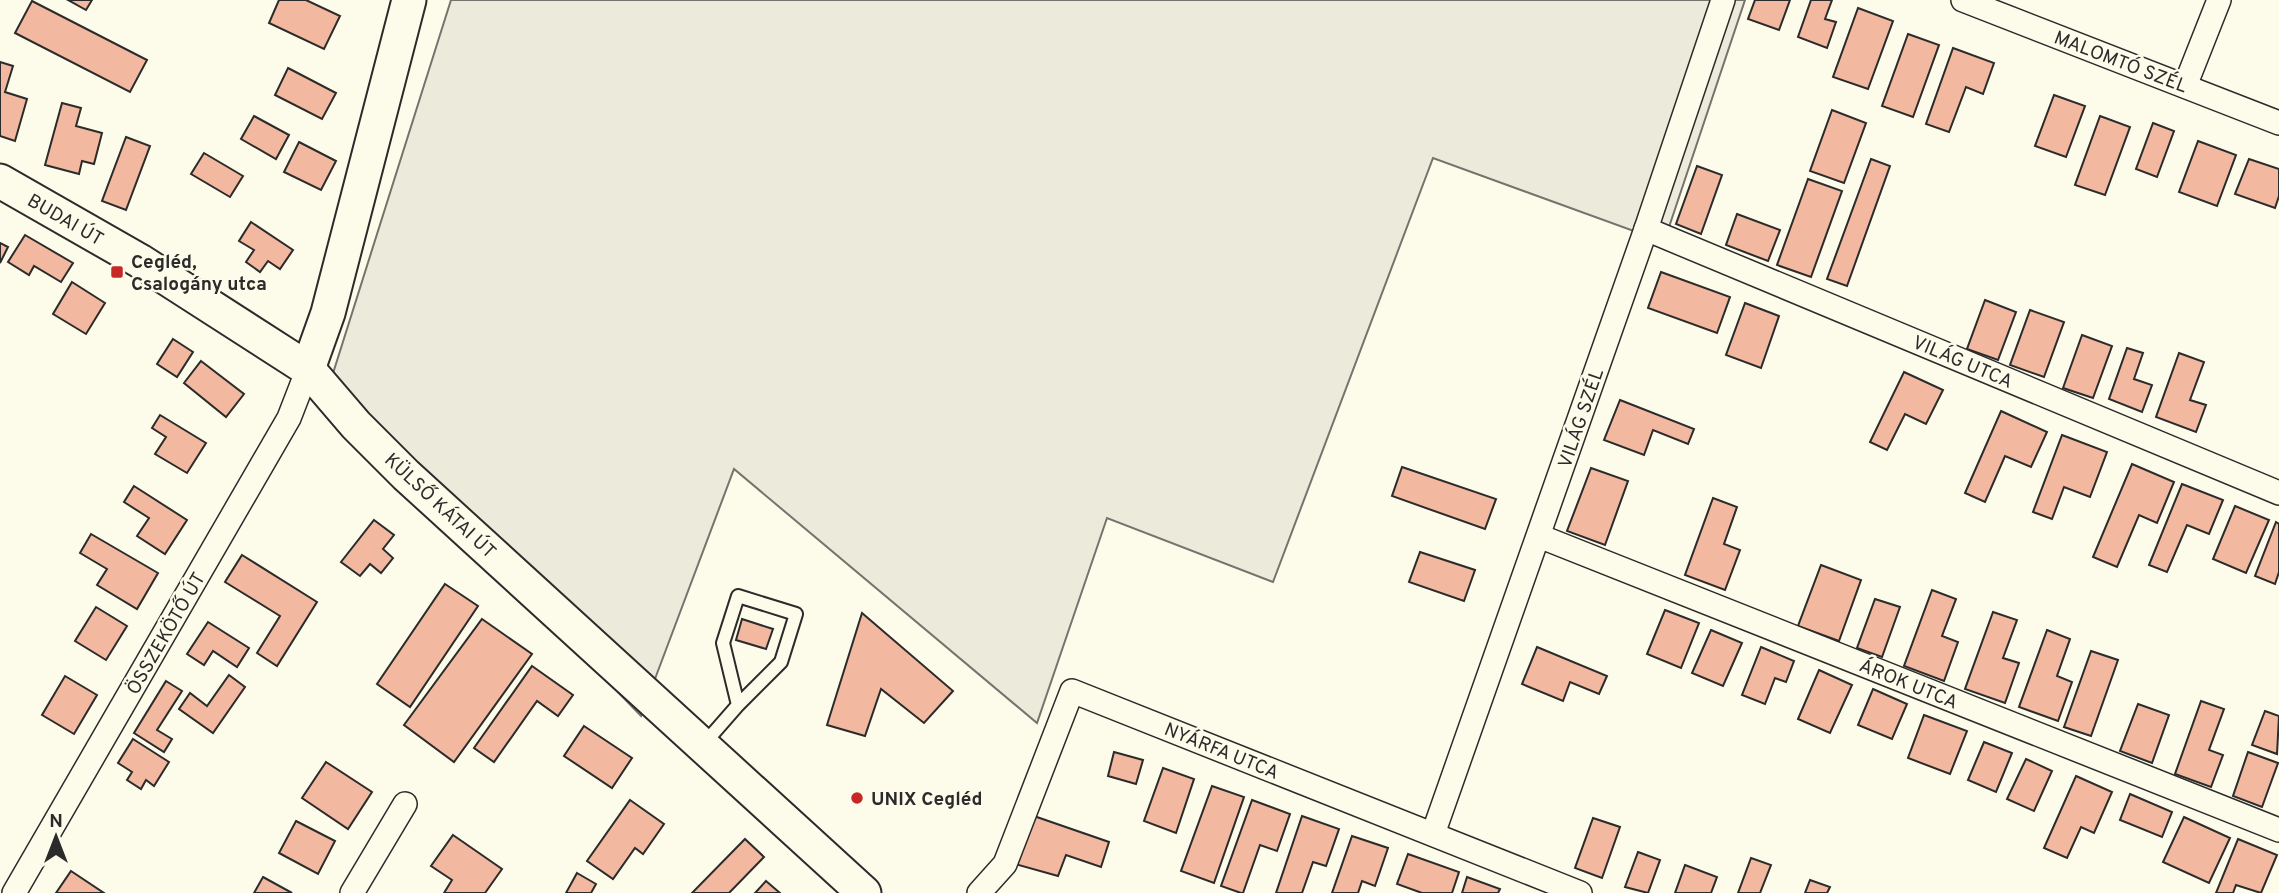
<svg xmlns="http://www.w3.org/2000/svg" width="2279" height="893" font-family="Overpass,sans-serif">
  <rect width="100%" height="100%" fill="#fdfbea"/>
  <!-- green -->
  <path fill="#ecebdb" stroke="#74746e" stroke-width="2" d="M 451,0 L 1745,0 L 1664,242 L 1433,158 L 1273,582 L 1107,518 L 1037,723 L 734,469 L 641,716 L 489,559 L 323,405 Z"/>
  <!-- building -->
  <g fill="#f2b8a0" stroke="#2b2b2b" stroke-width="2">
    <path d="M 68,0 L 92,0 L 86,10 Z"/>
    <path d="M 279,0 L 306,0 L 340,16 L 324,49 L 269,23 Z"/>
    <path d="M 1755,0 L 1790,0 L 1779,30 L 1748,19 Z"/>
    <path d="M 1811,0 L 1832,0 L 1825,19 L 1836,22 L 1827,48 L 1798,37 Z"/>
    <path d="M 32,1 L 147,60 L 130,92 L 15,33 Z"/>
    <path d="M 1858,8 L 1893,21 L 1868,89 L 1833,77 Z"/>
    <path d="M 1908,34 L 1939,45 L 1913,117 L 1882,106 Z"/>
    <path d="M 1953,48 L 1994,63 L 1983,94 L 1966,87 L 1949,132 L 1926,124 Z"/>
    <path d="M 0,62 L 13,66 L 5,92 L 27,99 L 15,141 L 0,136 Z"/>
    <path d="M 288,68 L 336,93 L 322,119 L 275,95 Z"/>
    <path d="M 2054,95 L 2085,106 L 2066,157 L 2035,146 Z"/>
    <path d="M 62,103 L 81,108 L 76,126 L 102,133 L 94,164 L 82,161 L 79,174 L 45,165 Z"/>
    <path d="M 1832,110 L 1866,123 L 1844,183 L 1810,171 Z"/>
    <path d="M 254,116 L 289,135 L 276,159 L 241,139 Z"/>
    <path d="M 2100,116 L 2130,127 L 2105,195 L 2075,185 Z"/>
    <path d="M 2153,123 L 2174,131 L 2157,177 L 2136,169 Z"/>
    <path d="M 126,137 L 150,146 L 126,210 L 102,201 Z"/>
    <path d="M 2198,141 L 2236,155 L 2217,206 L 2179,192 Z"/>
    <path d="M 299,142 L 336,161 L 321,190 L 284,172 Z"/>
    <path d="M 204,153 L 243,176 L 230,197 L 191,174 Z"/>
    <path d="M 1871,159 L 1890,166 L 1847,286 L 1827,279 Z"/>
    <path d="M 2249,159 L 2279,169 L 2279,196 L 2275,208 L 2235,194 Z"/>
    <path d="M 1697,166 L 1722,175 L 1701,234 L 1676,224 Z"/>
    <path d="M 1808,179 L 1842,191 L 1811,277 L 1777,265 Z"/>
    <path d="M 1737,214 L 1780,230 L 1768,261 L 1726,245 Z"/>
    <path d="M 251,222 L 293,250 L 280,269 L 268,261 L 260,272 L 246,262 L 254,250 L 239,241 Z"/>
    <path d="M 25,235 L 73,263 L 61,282 L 34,266 L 29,275 L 8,262 Z"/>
    <path d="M 0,243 L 8,247 L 0,263 Z"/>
    <path d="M 1661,272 L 1730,297 L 1717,333 L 1648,308 Z"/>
    <path d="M 72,282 L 105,303 L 86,334 L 53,314 Z"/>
    <path d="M 1985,300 L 2016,312 L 1998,360 L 1967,349 Z"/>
    <path d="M 1745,303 L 1779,316 L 1761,368 L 1726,355 Z"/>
    <path d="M 2030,310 L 2064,322 L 2044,377 L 2010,365 Z"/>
    <path d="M 2082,335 L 2112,346 L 2093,398 L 2063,388 Z"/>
    <path d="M 173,339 L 193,352 L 177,377 L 157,364 Z"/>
    <path d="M 2127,348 L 2143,353 L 2134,379 L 2152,385 L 2142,412 L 2109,399 Z"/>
    <path d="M 2179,353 L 2204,362 L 2190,400 L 2206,405 L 2196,432 L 2156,417 Z"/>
    <path d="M 201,361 L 244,394 L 226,417 L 184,383 Z"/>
    <path d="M 1904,372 L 1943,390 L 1926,424 L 1905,414 L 1887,450 L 1870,442 Z"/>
    <path d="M 1620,400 L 1694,429 L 1688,444 L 1653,430 L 1644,455 L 1604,440 Z"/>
    <path d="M 2001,411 L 2047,432 L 2031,467 L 2005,456 L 1985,502 L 1965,493 Z"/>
    <path d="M 160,415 L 206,443 L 187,473 L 155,454 L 166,437 L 152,428 Z"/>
    <path d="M 2062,435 L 2107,452 L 2090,497 L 2064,487 L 2052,519 L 2033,512 Z"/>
    <path d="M 2132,464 L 2174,482 L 2157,523 L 2139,515 L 2117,567 L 2093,557 Z"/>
    <path d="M 1402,467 L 1496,499 L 1485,529 L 1392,496 Z"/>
    <path d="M 1591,468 L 1628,481 L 1605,545 L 1567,531 Z"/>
    <path d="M 2182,484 L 2223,500 L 2209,534 L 2187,525 L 2167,572 L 2149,565 Z"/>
    <path d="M 134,486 L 187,520 L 165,554 L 137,536 L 149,518 L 124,502 Z"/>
    <path d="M 1713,498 L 1737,507 L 1724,544 L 1740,550 L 1725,590 L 1685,575 Z"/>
    <path d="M 2235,506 L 2269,520 L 2246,573 L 2213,559 Z"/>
    <path d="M 374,520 L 394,535 L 383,549 L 393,558 L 381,573 L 370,564 L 360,576 L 341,562 Z"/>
    <path d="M 2276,522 L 2279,524 L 2279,572 L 2275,584 L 2255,576 Z"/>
    <path d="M 91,534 L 158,573 L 137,609 L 97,585 L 107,569 L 80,553 Z"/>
    <path d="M 1420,552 L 1475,570 L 1464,601 L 1409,582 Z"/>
    <path d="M 242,555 L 317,602 L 277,666 L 257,653 L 280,616 L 225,582 Z"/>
    <path d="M 1821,565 L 1861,580 L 1839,641 L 1798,626 Z"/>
    <path d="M 445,584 L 478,606 L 410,707 L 377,684 Z"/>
    <path d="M 1932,590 L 1956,599 L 1942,636 L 1958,642 L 1944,681 L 1904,666 Z"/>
    <path d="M 1875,599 L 1900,607 L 1882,657 L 1857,648 Z"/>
    <path d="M 96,607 L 127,626 L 106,660 L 75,641 Z"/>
    <path d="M 1665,610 L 1699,623 L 1681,668 L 1647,654 Z"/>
    <path d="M 1993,612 L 2017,620 L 2003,658 L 2019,663 L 2005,703 L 1965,689 Z"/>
    <path d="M 862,613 L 953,691 L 924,723 L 881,689 L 865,736 L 827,725 Z"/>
    <path d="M 482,619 L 532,654 L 454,762 L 404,725 Z"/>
    <path d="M 742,619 L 773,629 L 766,649 L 736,640 Z"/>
    <path d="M 208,622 L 249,648 L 237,667 L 213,651 L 204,665 L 187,654 Z"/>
    <path d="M 1711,630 L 1742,643 L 1723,686 L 1692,673 Z"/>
    <path d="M 2047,630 L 2070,639 L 2057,676 L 2072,682 L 2058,721 L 2019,707 Z"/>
    <path d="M 1537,647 L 1607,676 L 1599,694 L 1570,682 L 1563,701 L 1522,684 Z"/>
    <path d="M 1761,647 L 1794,661 L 1786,682 L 1775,678 L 1765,704 L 1742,695 Z"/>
    <path d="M 2091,651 L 2118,660 L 2091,736 L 2064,727 Z"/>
    <path d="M 532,666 L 573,695 L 558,716 L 537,701 L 494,762 L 474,748 Z"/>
    <path d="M 1819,670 L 1852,685 L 1830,733 L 1798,719 Z"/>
    <path d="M 229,675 L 245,687 L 213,733 L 179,709 L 190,693 L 207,706 Z"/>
    <path d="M 65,676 L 97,695 L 74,734 L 42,715 Z"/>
    <path d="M 166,681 L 182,691 L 157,730 L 172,739 L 164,752 L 134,733 Z"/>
    <path d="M 1873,689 L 1907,704 L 1892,739 L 1858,725 Z"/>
    <path d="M 2201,701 L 2224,709 L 2209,750 L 2223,755 L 2211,787 L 2175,774 Z"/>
    <path d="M 2138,704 L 2169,715 L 2152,763 L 2120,751 Z"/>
    <path d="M 2265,711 L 2279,716 L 2277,754 L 2252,745 Z"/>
    <path d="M 1924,715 L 1967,731 L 1950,774 L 1908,758 Z"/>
    <path d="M 584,726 L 632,758 L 612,788 L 564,756 Z"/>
    <path d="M 133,739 L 169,762 L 154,786 L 146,780 L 141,789 L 127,780 L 132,772 L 118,763 Z"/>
    <path d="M 1984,742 L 2012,753 L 1996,792 L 1968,780 Z"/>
    <path d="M 1114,752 L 1143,760 L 1136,784 L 1108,776 Z"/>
    <path d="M 2248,752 L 2278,763 L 2262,807 L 2233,796 Z"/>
    <path d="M 2026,759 L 2052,771 L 2034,811 L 2007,799 Z"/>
    <path d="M 326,762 L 372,792 L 348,829 L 302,798 Z"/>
    <path d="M 1163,768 L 1194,779 L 1176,833 L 1144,821 Z"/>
    <path d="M 2076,776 L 2112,792 L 2094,833 L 2081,827 L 2067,858 L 2044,848 Z"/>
    <path d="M 1212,786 L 1244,797 L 1214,883 L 1181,871 Z"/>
    <path d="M 2130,794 L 2172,812 L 2162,837 L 2120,820 Z"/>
    <path d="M 630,800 L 664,824 L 643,854 L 635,848 L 613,879 L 587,861 Z"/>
    <path d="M 1252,800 L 1290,814 L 1277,851 L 1260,845 L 1243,893 L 1241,893 L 1221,886 Z"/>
    <path d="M 1031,815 L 1109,842 L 1101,867 L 1066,855 L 1058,876 L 1015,864 Z"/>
    <path d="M 1302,816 L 1339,829 L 1326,866 L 1313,862 L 1302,893 L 1276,893 Z"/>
    <path d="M 2184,817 L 2230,838 L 2209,883 L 2163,862 Z"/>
    <path d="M 1593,818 L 1620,827 L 1602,878 L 1575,868 Z"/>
    <path d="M 296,821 L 335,841 L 318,874 L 279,853 Z"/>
    <path d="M 453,835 L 502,869 L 485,893 L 444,893 L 452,880 L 431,866 Z"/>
    <path d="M 1352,836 L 1388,848 L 1375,886 L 1362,881 L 1358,893 L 1332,893 Z"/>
    <path d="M 745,839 L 764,857 L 729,893 L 692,893 Z"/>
    <path d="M 2238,839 L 2277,855 L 2261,893 L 2236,885 L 2233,893 L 2216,893 Z"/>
    <path d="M 1638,852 L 1660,860 L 1648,893 L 1625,887 Z"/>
    <path d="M 1408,854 L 1459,872 L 1452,893 L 1422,893 L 1397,884 Z"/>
    <path d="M 1751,858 L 1771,865 L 1760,893 L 1738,893 Z"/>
    <path d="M 1685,865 L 1717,877 L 1711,893 L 1675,893 Z"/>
    <path d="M 71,871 L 104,893 L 56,893 Z"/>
    <path d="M 577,873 L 596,884 L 591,893 L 566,893 Z"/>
    <path d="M 263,877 L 292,893 L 254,893 Z"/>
    <path d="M 1467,877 L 1500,889 L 1498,893 L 1462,893 Z"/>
    <path d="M 1810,880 L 1830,887 L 1827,893 L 1805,893 Z"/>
    <path d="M 766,881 L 780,893 L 755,893 Z"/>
  </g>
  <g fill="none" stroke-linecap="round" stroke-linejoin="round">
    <!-- lane casing -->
    <g stroke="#2b2b2b" stroke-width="16">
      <path id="lane" d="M 703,745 L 738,705 L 781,662 L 796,614 L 738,596 L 723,643 L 738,705"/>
    </g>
    <!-- street casing -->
    <g stroke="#2b2b2b" stroke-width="26">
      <g id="street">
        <path d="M 1963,0 L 2279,123"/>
        <path d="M 2185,86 L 2219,0"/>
        <path d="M 1646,229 L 2279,493"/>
        <path d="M 1539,536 L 2279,830"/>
        <path d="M 1433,834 L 1646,229 L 1723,0"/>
        <path d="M 14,893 L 289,418 L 308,369"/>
        <path d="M 352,893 L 405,804"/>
        <path d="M 979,893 L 1005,864 L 1072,691 L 1580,893"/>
      </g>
    </g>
    <!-- secondary casing -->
    <g stroke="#2b2b2b" stroke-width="37">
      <g id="secondary">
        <path d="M 0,181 L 140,261 L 308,369 L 356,425 L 406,475 L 864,893"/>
        <path d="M 308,369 L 328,313 L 409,0"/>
      </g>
    </g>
    <!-- lane -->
    <use href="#lane" stroke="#fdfbea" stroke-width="12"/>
    <!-- street -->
    <use href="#street" stroke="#fdfbea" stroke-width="23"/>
    <!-- secondary -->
    <use href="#secondary" stroke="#fdfbea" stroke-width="33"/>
  </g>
  <!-- markers -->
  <g fill="#c62828" stroke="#fdfbea" stroke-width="2.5">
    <rect x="110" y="265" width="14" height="14" rx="3.5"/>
    <circle cx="857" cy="798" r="7"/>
  </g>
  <g text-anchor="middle" stroke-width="5" stroke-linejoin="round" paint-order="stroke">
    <!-- street labels -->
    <g font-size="19" fill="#2b2b2b" stroke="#fdfbea">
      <text transform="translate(2121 61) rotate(21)" y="7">MALOMTÓ SZÉL</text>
      <text transform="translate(66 219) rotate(30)" y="7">BUDAI ÚT</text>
      <text transform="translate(1963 361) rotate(23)" y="7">VILÁG UTCA</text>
      <text transform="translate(1580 418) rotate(-71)" y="7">VILÁG SZÉL</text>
      <text transform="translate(441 505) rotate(43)" y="7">KÜLSŐ KÁTAI ÚT</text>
      <text transform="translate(165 633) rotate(-60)" y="7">ÖSSZEKÖTŐ ÚT</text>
      <text transform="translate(1909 683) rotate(22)" y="7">ÁROK UTCA</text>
      <text transform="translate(1222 750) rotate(22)" y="7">NYÁRFA UTCA</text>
    </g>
    <!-- poi labels -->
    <g font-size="19" font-weight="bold" fill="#2b2b2b" stroke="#fdfbea" text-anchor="start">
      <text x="131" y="268">Cegléd,<tspan x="131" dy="22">Csalogány utca</tspan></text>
      <text x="871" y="805">UNIX Cegléd</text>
    </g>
  </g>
  <!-- north arrow -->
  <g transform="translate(56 837)" stroke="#fdfbea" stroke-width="5" paint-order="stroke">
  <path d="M0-5L12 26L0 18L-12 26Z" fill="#2b2b2b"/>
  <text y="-10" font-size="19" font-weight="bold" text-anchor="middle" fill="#2b2b2b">N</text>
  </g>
</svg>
